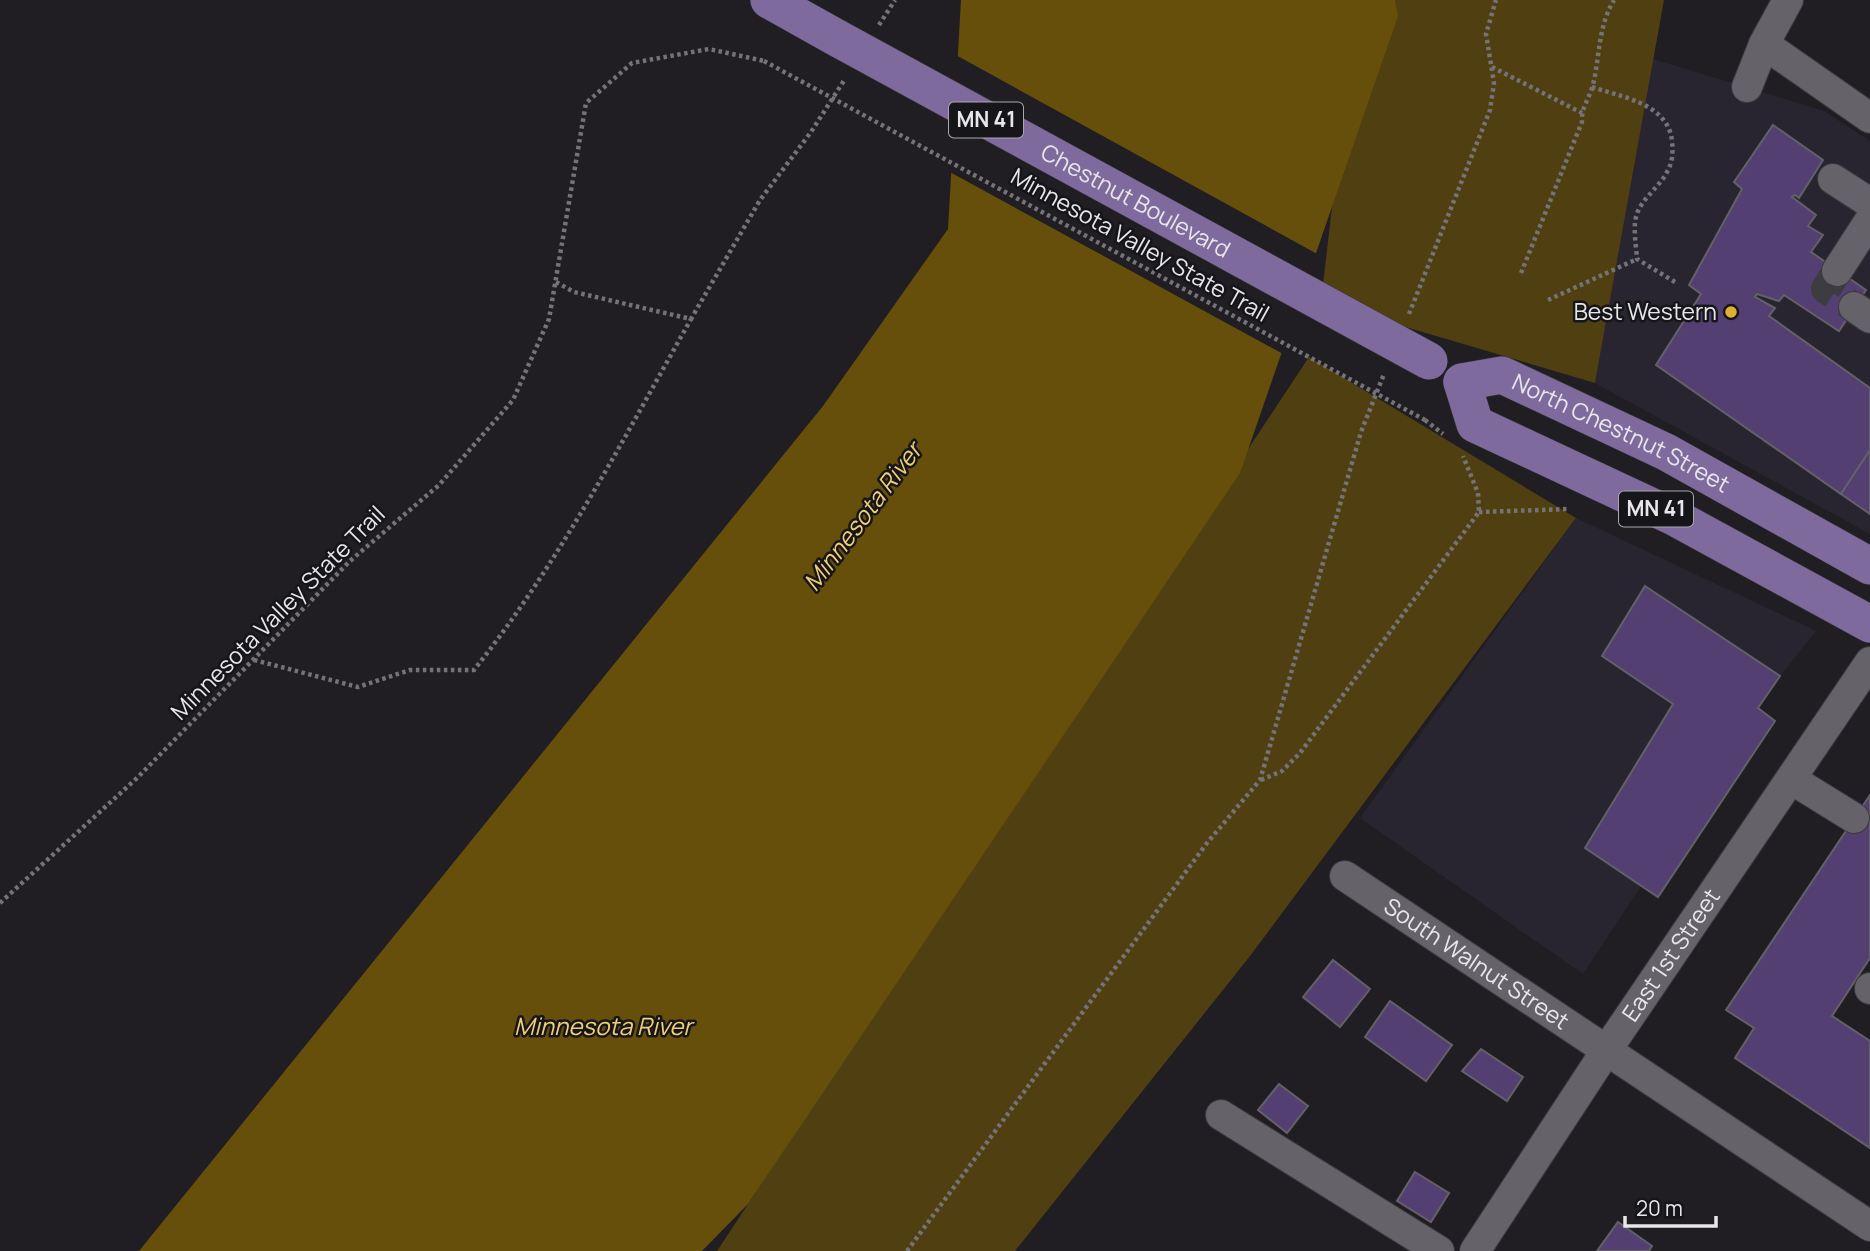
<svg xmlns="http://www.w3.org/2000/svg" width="1870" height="1251" font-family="Manrope,sans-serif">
  <rect width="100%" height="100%" fill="#201e23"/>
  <!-- built -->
  <g fill="#292530">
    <path d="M 1653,59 L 1824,111 L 1870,141 L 1870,534 L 1595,383 Z"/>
    <path d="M 1576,518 L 1816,631 L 1780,676 L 1583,974 L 1360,818 Z"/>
  </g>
  <!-- green -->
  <g fill="#503f10">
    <path d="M 1356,0 L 1664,0 L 1595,383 L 1321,302 Z"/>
    <path d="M 1309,357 L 1576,518 L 1250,956 L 1015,1251 L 717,1251 Z"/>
  </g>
  <!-- water -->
  <path fill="#654f0b" d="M 961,0 L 1395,0 L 1398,16 L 1240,473 L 748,1204 L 702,1251 L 139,1251 L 823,406 L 948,229 Z"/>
  <!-- pier -->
  <path fill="#201e23" d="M 954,54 L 1319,255 L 1285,355 L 948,171 Z"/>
  <!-- building -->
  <g fill="#533f71" stroke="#636167" stroke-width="2">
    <path d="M 1773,125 L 1823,160 L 1799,198 L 1795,195 L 1792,197 L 1816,215 L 1808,226 L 1823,235 L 1811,252 L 1866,290 L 1839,331 L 1784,295 L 1779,301 L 1757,294 L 1755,297 L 1775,308 L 1769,316 L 1870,388 L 1870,450 L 1841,494 L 1656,365 L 1701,294 L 1689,285 L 1742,189 L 1734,182 Z"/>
    <path d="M 1870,450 L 1870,514 L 1841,494 Z"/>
    <path d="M 1645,586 L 1780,676 L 1758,708 L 1775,721 L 1658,897 L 1585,848 L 1673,704 L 1602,656 Z"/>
    <path d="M 1870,795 L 1870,958 L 1832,1016 L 1870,1041 L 1870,1148 L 1735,1058 L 1754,1028 L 1726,1010 Z"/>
    <path d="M 1333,960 L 1370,989 L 1340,1027 L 1303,997 Z"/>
    <path d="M 1390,1001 L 1452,1045 L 1426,1081 L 1365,1037 Z"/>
    <path d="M 1481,1049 L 1523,1077 L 1507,1101 L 1462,1071 Z"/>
    <path d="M 1279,1084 L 1308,1106 L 1287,1133 L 1258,1110 Z"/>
    <path d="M 1415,1172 L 1449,1193 L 1431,1222 L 1397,1201 Z"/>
    <path d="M 1618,1222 L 1652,1246 L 1649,1251 L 1597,1251 Z"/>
  </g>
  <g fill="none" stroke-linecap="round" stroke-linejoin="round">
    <!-- minor-tunnel -->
    <path stroke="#3e3c41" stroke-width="30" stroke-dasharray="30 15" stroke-linecap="butt" d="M 1837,271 L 1826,289 L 1854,307"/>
    <!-- minor casing -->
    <g stroke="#3a393d" stroke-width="32">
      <g id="minor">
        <path d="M 1764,44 L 1870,118"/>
        <path d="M 1747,87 L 1764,44 L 1788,0"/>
        <path d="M 1833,179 L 1870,203"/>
        <path d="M 1837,271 L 1870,220"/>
        <path d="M 1854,307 L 1870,318"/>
        <path d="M 1791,779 L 1854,818"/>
        <path id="s1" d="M 1345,876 L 1870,1226"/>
        <path d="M 1870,988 L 1870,989"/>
        <path d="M 1221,1115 L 1439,1251"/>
        <path id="s2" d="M 1475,1251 L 1606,1051 L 1870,662"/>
      </g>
    </g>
    <!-- major casing -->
    <g stroke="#3a393d" stroke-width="38">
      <g id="major">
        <path d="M 769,0 L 837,38"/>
        <path d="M 1462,382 L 1475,424 L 1674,517 L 1870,624"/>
        <path id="s3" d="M 1462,382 L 1502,375 L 1666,452 L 1870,566"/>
      </g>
    </g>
    <!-- path -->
    <g stroke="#747377" stroke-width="4.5" stroke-dasharray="3.5 3.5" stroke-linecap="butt">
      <path d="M 879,25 L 895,0"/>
      <path d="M 1492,67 L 1582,113"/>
      <path d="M 1592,87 C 1621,97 1668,103 1672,141 C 1673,153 1673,161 1667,172 C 1660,186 1645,196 1638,211 C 1632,224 1636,244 1637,259 L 1675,282"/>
      <path d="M 1521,273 L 1582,122 C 1581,108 1589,99 1593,85 C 1600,55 1598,27 1614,0"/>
      <path d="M 556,282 L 574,292 L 691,319 L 760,200 L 811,132 L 845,79"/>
      <path d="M 1548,300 L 1637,259"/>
      <path d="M 1409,314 L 1490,110 L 1494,83 L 1486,34 L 1496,0"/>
      <path d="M 1425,420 L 1443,434"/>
      <path d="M 1479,512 L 1570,509"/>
      <path d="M 254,660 L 358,687 L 410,670 L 474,670 C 559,563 624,438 691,319"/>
      <path d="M 1261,780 L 1282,771 L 1300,753 L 1479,512 L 1478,493 L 1463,456"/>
      <path d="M 0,903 L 137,778 L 350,561 L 439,485 L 513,400 L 549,319 L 586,103 L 632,63 L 709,49 L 764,61"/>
      <path d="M 907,1251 L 1207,843 L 1260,780 L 1361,432 L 1384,374"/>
    </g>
    <!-- minor -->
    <use href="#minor" stroke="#656369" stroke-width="30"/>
    <!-- major -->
    <use href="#major" stroke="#7f6a9e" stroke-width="37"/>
    <!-- major-bridge casing -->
    <g stroke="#3a393d" stroke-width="38" stroke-linecap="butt">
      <g id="major-bridge">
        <path id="s4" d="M 837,38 L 1429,361"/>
      </g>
    </g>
    <!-- path-bridge -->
    <path stroke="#747377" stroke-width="4.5" stroke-dasharray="3.5 3.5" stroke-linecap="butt" d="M 764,61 L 1425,420"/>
    <!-- major-bridge -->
    <use href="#major-bridge" stroke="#7f6a9e" stroke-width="37"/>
  </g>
  <!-- markers -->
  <circle fill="#ddb133" stroke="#161519" stroke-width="2.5" cx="1731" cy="312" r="7"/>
  <g text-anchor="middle" stroke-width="5" stroke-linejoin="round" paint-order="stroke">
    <!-- shield labels -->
    <g fill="#161519" stroke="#a8a7ab" stroke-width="2">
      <rect x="949" y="102.5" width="74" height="35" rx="5"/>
      <rect x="1619" y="491.5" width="74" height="35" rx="5"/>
    </g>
    <g font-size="21" font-weight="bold" fill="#e7e6e9">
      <text x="986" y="127">MN 41</text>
      <text x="1656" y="516">MN 41</text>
    </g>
    <!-- street labels -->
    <g font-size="23" fill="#e7e6e9" stroke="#161519">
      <text dy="8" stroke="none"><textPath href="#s4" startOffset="340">Chestnut Boulevard</textPath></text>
      <text transform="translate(1140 245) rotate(29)" y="8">Minnesota Valley State Trail</text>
      <text dy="8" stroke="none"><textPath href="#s3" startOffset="173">North Chestnut Street</textPath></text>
      <text transform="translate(278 613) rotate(-45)" y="8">Minnesota Valley State Trail</text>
      <text dy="8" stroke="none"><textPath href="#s2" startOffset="355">East 1st Street</textPath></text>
      <text dy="8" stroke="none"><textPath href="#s1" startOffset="158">South Walnut Street</textPath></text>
    </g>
    <!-- poi labels -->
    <g font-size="23" fill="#e7e6e9" stroke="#161519" text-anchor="end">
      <text x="1717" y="320">Best Western</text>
    </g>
    <!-- water labels -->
    <g font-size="24" font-style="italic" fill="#f1ce76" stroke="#161519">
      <text transform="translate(863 517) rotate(-53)" y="8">Minnesota River</text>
      <text x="603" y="1035">Minnesota River</text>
    </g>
  </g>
  <!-- scale -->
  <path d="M1625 1216v10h91v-10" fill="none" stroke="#e7e6e9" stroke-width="3.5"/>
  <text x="1636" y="1216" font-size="21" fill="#e7e6e9" stroke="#161519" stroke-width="5" paint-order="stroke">20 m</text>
</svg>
